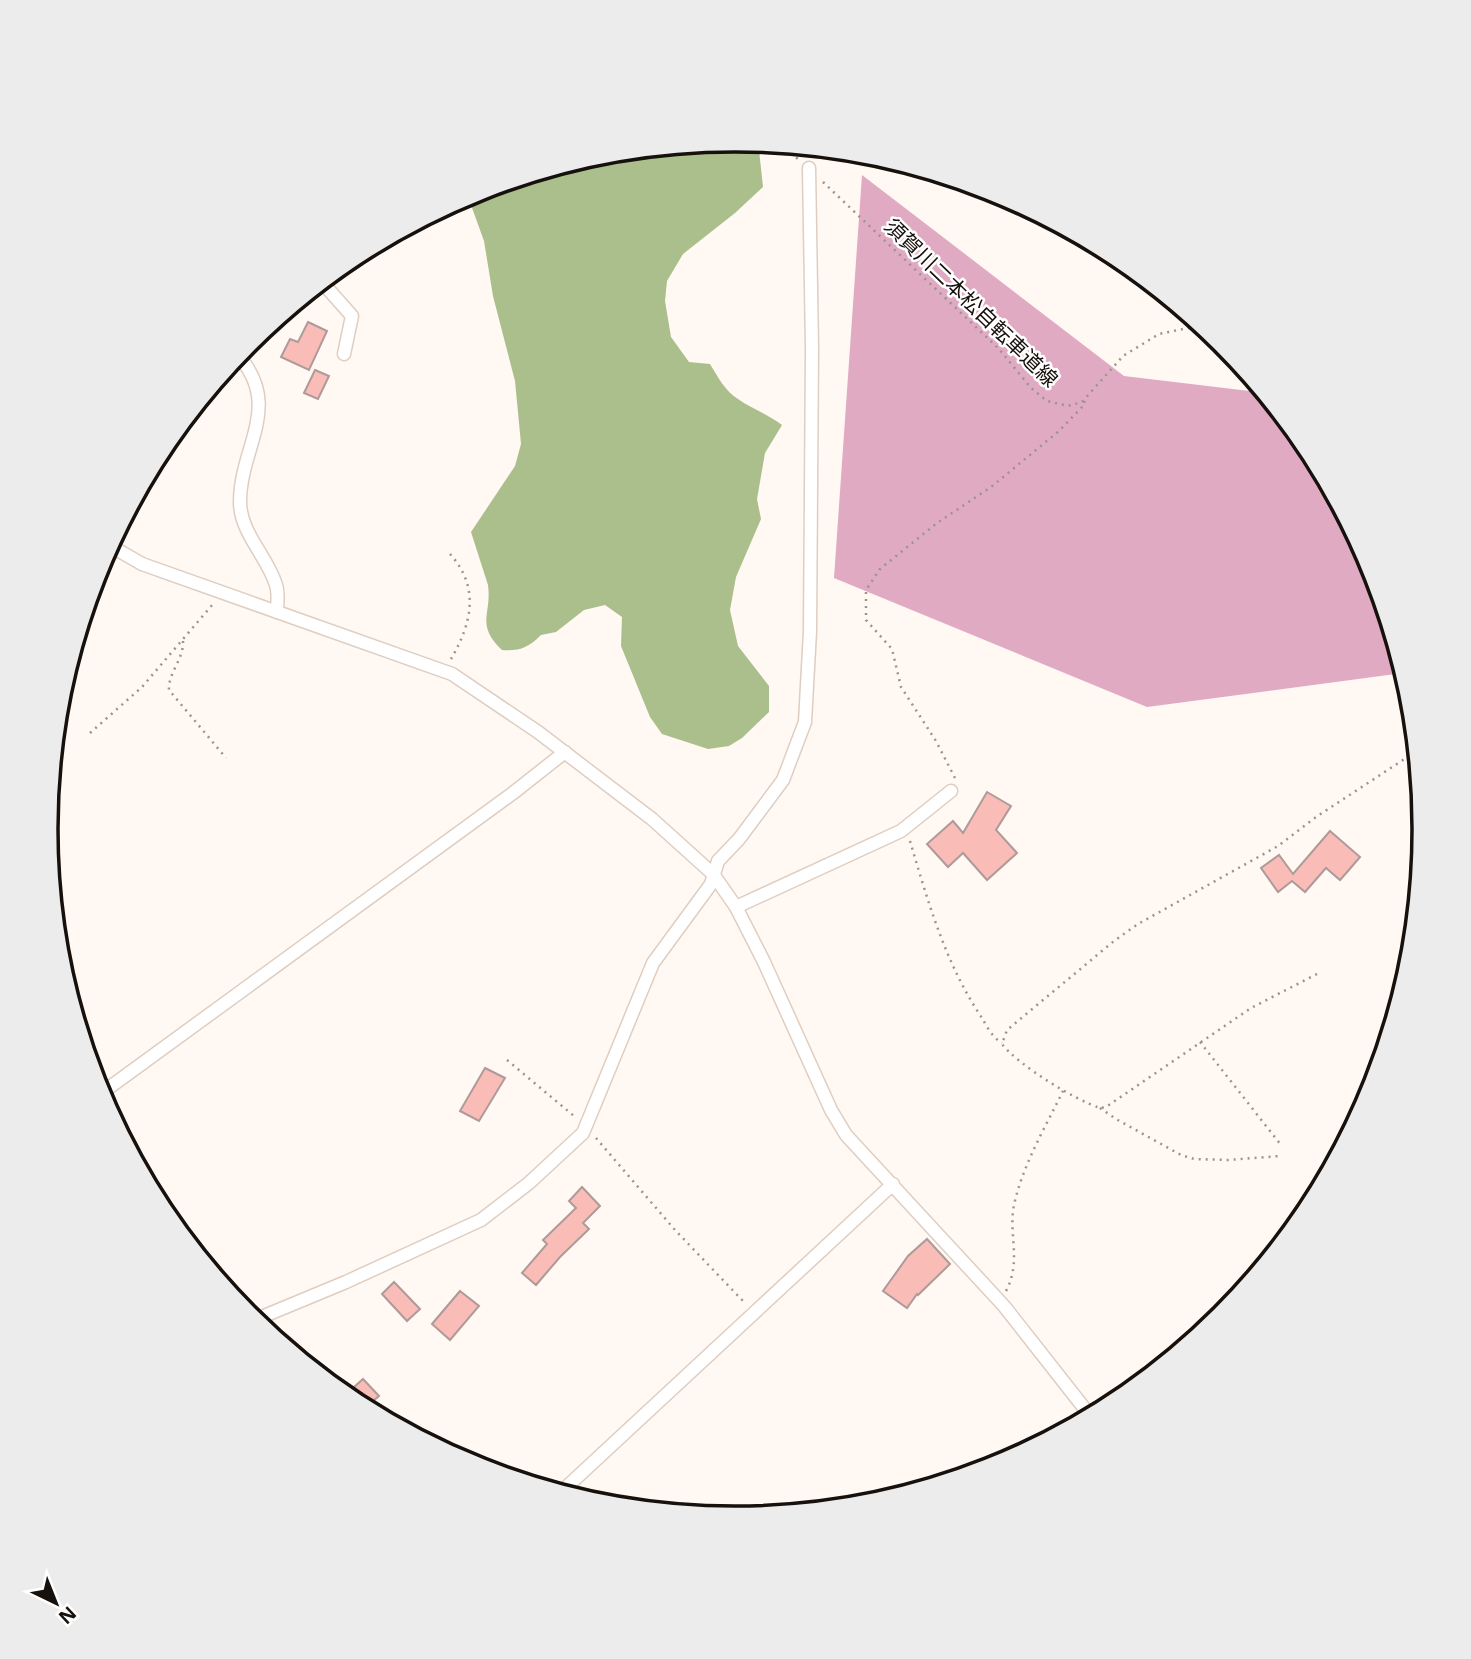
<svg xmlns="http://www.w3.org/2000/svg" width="1471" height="1659" font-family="'Noto Sans','Noto Sans JP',sans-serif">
  <rect width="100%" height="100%" fill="#fff8f3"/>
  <!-- forest -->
  <path fill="#e1aac3" d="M 862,175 L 1124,376 L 1266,393 L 1309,446 L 1373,566 L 1410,687 L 1403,673 L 1147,707 L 834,578 Z"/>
  <!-- water -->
  <path fill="#abbf8c" d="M 736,140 L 748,141 L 759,150 L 763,187 L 735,213 L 683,254 L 667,281 L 665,301 L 671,337 L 689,362 L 710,364 C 718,377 725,391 738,399 C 752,409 768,414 782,425 L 765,453 L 757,499 L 761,519 L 736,577 L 730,610 L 738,646 L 769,686 L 769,712 L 742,738 L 729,746 L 708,749 L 662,734 L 650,717 L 621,646 L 622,617 L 605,605 L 584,610 L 556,632 L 541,635 C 528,648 520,651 502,650 C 475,624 492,615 488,585 L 471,532 L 515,466 L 521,444 L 515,381 L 493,296 L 484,241 L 467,194 L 601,153 Z"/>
  <!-- building -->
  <g fill="#fabcb7" stroke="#ae9a98" stroke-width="2">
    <path d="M 308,322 L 327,331 L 309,370 L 281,357 L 290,339 L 298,342 Z"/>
    <path d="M 315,370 L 329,376 L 318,399 L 304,393 Z"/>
    <path d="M 987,792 L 1011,806 L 996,830 L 1017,853 L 987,880 L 963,853 L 948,867 L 927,844 L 953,821 L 963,833 Z"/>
    <path d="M 1330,831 L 1360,857 L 1348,871 L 1340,880 L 1326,868 L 1305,892 L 1292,881 L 1278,892 L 1261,868 L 1279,855 L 1293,874 Z"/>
    <path d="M 485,1068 L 505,1078 L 479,1121 L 460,1111 Z"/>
    <path d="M 582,1187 L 600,1206 L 583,1223 L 589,1229 L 560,1257 L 536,1285 L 522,1273 L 547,1244 L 543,1240 L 576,1208 L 569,1201 Z"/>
    <path d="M 927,1239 L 950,1264 L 918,1295 L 917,1294 L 907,1308 L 883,1291 L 908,1256 Z"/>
    <path d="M 394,1282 L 420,1309 L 407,1321 L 382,1294 Z"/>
    <path d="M 460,1291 L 479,1306 L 450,1340 L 432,1324 Z"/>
    <path d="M 363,1379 L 379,1396 L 364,1409 L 344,1396 Z"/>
  </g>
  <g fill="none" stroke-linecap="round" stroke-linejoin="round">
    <!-- street casing -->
    <g stroke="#decec2" stroke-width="15">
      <g id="street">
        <path d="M 321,281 L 352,316 L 344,354"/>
        <path d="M 237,354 C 284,406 240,446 240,502 C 240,533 268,557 276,585 C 279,594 277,603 277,612"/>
        <path d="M 109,545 L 142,564 L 452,674 L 538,732 L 652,819 L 713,874 L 736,907 L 764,962 L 831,1110 L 846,1135 L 1004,1306 L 1092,1418"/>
        <path d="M 736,907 L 901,831 L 951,791"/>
        <path d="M 99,1095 L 513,793 L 565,752"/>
        <path d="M 252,1321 L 346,1282 L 481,1220 L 529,1183 L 583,1133 L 653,963 L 711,884 L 718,861 L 739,839 L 783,780 L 805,722 L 810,631 L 812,348 L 809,168"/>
        <path d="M 559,1494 L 893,1184"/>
      </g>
    </g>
    <!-- path -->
    <g stroke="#9a938e" stroke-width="2.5" stroke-dasharray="2 5" stroke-linecap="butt">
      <path d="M 780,144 L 798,159"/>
      <path d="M 823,182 L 999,349 L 1031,388 L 1047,401 L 1068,406 L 1082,402 L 1123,356 L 1159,334 L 1188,328 L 1211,331"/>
      <path d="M 450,554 C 480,587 472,623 451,659"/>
      <path d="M 183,641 C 184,659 168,673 169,690 L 226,758"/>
      <path d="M 90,733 L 142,687 L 213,604"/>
      <path d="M 955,778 L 936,741 L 901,687 L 892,649 L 866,620 L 866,590 L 880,569 L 937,523 L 991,487 L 1059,431 L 1085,404 L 1084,401"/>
      <path d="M 910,841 C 928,902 946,965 982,1018 C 987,1027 993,1038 1002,1043"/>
      <path d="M 1317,974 L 1251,1008 L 1106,1107 L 1100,1108 C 1075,1100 1018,1065 1002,1044 L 1007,1030 L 1114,941 L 1138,924 L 1278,846 L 1316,817 L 1406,758 L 1412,752 L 1417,742"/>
      <path d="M 1200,1042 L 1281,1145"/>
      <path d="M 507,1060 L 574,1116"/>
      <path d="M 1100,1108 L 1116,1119 L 1181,1155 L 1194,1159 L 1228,1160 L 1280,1156"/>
      <path d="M 596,1138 L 675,1230 L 744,1302"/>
      <path d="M 1006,1291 C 1022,1261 1008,1234 1014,1205 C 1023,1164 1046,1126 1064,1089"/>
    </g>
    <!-- street -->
    <use href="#street" stroke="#fff" stroke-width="12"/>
  </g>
  <g text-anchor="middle" stroke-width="5" stroke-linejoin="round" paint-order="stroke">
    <!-- street labels -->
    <g font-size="21" fill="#17110d" stroke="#fff">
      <text transform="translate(971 303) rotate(44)" y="7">須賀川二本松自転車道線</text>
    </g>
  </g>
  <!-- crop -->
  <path d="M0 0H1471V1659H0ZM58 829a677 677 0 1 1 1354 0a677 677 0 1 1-1354 0Z" fill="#ececec" fill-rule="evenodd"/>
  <path fill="none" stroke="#17110d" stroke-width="3.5" d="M58 829a677 677 0 1 1 1354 0a677 677 0 1 1-1354 0Z"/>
  <!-- north arrow -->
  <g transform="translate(56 1603) rotate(137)" stroke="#ffffff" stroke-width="5" paint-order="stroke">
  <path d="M0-5L12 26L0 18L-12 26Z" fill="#17110d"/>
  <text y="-10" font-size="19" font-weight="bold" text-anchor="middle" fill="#17110d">N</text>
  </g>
</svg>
